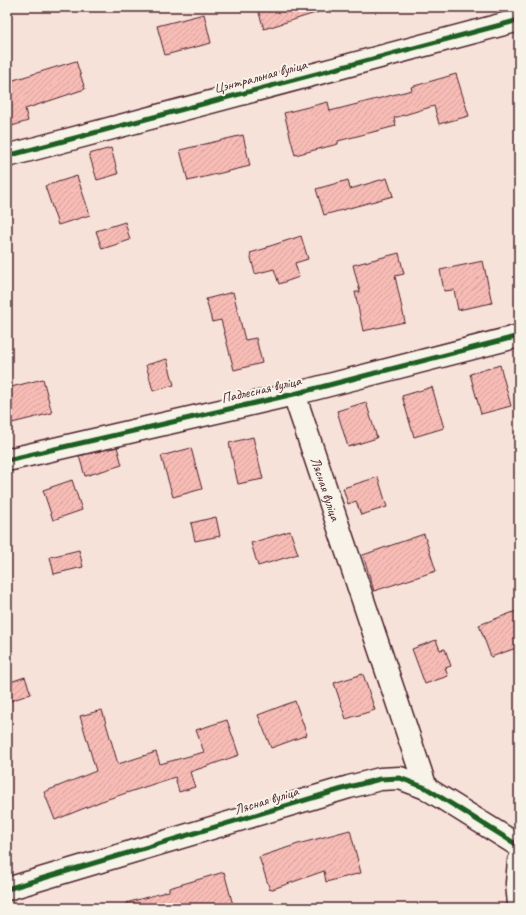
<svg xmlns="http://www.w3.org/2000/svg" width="526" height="915" font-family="Caveat,sans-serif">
  <defs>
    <pattern id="building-hatch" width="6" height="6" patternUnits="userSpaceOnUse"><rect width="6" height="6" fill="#f7bcb5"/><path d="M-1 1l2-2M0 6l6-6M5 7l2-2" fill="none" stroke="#d5a19c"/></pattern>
  </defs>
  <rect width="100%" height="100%" fill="#f7e2d9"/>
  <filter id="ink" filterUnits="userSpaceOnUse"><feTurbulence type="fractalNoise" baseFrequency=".025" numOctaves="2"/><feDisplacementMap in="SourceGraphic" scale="8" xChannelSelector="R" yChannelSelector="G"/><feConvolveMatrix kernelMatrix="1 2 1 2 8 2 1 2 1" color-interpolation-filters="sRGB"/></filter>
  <g filter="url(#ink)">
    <!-- building -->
    <g fill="url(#building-hatch)" stroke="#4a1f2b">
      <path d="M 257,7 L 322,7 L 322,11 L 264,29 Z"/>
      <path d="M 204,14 L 211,43 L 165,55 L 157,26 Z"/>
      <path d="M 76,61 L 85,89 L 25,109 L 28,121 L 12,126 L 7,110 L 7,82 Z"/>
      <path d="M 456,74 L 469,116 L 439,124 L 434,106 L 394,118 L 396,126 L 338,141 L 338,144 L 295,155 L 284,113 L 328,102 L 330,111 L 412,90 L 411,87 Z"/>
      <path d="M 243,135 L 250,166 L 188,181 L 180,150 Z"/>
      <path d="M 111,148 L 118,174 L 97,180 L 89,154 Z"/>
      <path d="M 77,176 L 90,215 L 58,225 L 45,186 Z"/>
      <path d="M 387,178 L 393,196 L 324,215 L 316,189 L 348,180 L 350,189 Z"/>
      <path d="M 125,222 L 130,240 L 102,249 L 96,231 Z"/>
      <path d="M 301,236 L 308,259 L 295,263 L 299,277 L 279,284 L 274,269 L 255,274 L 250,253 L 267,248 L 267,247 Z"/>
      <path d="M 399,253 L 404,274 L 395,276 L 405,322 L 363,331 L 355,292 L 360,292 L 353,265 Z"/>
      <path d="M 483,261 L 492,303 L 458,310 L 454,290 L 444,291 L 440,270 Z"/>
      <path d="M 233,292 L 245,340 L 256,338 L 262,363 L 234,370 L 221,320 L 212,322 L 206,299 Z"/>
      <path d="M 167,359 L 174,385 L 153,391 L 146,365 Z"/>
      <path d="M 500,365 L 511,406 L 481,414 L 470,374 Z"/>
      <path d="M 43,379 L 52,413 L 12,423 L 7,402 L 7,388 Z"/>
      <path d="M 432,387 L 444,428 L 414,437 L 402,396 Z"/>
      <path d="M 366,402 L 377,438 L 348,447 L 337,411 Z"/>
      <path d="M 253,437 L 263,479 L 238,484 L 229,443 Z"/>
      <path d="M 117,447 L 122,465 L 85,476 L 79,456 Z"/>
      <path d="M 191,448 L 202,489 L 173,497 L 161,456 Z"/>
      <path d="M 378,477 L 387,507 L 361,515 L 356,501 L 348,504 L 343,488 Z"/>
      <path d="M 72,480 L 82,510 L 53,520 L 43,490 Z"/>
      <path d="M 216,517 L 220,536 L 195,541 L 191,523 Z"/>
      <path d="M 290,531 L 298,554 L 258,566 L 251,543 Z"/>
      <path d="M 424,534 L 436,571 L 374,591 L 363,555 Z"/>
      <path d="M 79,550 L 83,567 L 54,574 L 50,557 Z"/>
      <path d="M 519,610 L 519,647 L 491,657 L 479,625 Z"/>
      <path d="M 436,640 L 440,650 L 445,649 L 451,666 L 445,668 L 448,676 L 425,684 L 412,649 Z"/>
      <path d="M 363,674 L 375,710 L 346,719 L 334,683 Z"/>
      <path d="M 25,677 L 31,694 L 7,702 L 7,683 Z"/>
      <path d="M 295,701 L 307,735 L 271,748 L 258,715 Z"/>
      <path d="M 102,710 L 118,764 L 156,752 L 160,764 L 204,752 L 196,730 L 227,720 L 239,755 L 190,772 L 195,787 L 179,792 L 175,777 L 102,801 L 55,820 L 44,792 L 96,771 L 80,716 Z"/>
      <path d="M 350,830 L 361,873 L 326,882 L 324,871 L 270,890 L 259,857 L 298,844 Z"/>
      <path d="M 224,872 L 233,905 L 223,908 L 127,908 L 126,903 L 169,891 L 169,888 Z"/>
    </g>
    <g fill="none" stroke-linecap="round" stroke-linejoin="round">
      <!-- minor casing -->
      <g stroke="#4a1f2b" stroke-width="25">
        <g id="minor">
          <path d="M 7,156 L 519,20"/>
          <path id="s1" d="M 294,394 L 426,788"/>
          <path d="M 7,460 L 294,394 L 519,336"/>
          <path d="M 7,889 L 349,787 L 380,779 L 400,778 L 426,788 L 519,846"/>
        </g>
      </g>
      <!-- tertiary casing -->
      <g stroke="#4a1f2b" stroke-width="25">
        <path id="tertiary" d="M 519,861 L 517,883 L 519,905"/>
      </g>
      <!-- minor -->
      <use href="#minor" stroke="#f7f3e8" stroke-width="22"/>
      <!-- tertiary -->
      <use href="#tertiary" stroke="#f7f3e8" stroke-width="22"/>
      <!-- cycleway casing -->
      <g stroke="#f7f3e8" stroke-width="8">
        <g id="cycleway">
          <path d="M 7,156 L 519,20"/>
          <path d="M 7,460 L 294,394 L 519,336"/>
          <path d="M 7,889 L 349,787 L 380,779 L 400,778 L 426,788 L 519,846"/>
        </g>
      </g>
      <!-- cycleway -->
      <use href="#cycleway" stroke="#1b5e20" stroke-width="5"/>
    </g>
  </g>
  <g text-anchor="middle" stroke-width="4" stroke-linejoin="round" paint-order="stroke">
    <!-- street labels -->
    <g font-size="14" fill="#4a1f2b" stroke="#f7f3e8">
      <text transform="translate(260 76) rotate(-15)" y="5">Цэнтральная вуліца</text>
      <text transform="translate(261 389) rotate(-13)" y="5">Падлесная вуліца</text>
      <text dy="5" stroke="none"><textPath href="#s1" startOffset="100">Лясная вуліца</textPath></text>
      <text transform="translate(266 800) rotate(-17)" y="5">Лясная вуліца</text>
    </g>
  </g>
  <!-- margin -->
  <rect width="526" height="915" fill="none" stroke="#f7f3e8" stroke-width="24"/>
  <rect x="12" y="12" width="502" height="891" fill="none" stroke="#4a1f2b" stroke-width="1.5" filter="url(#ink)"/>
</svg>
